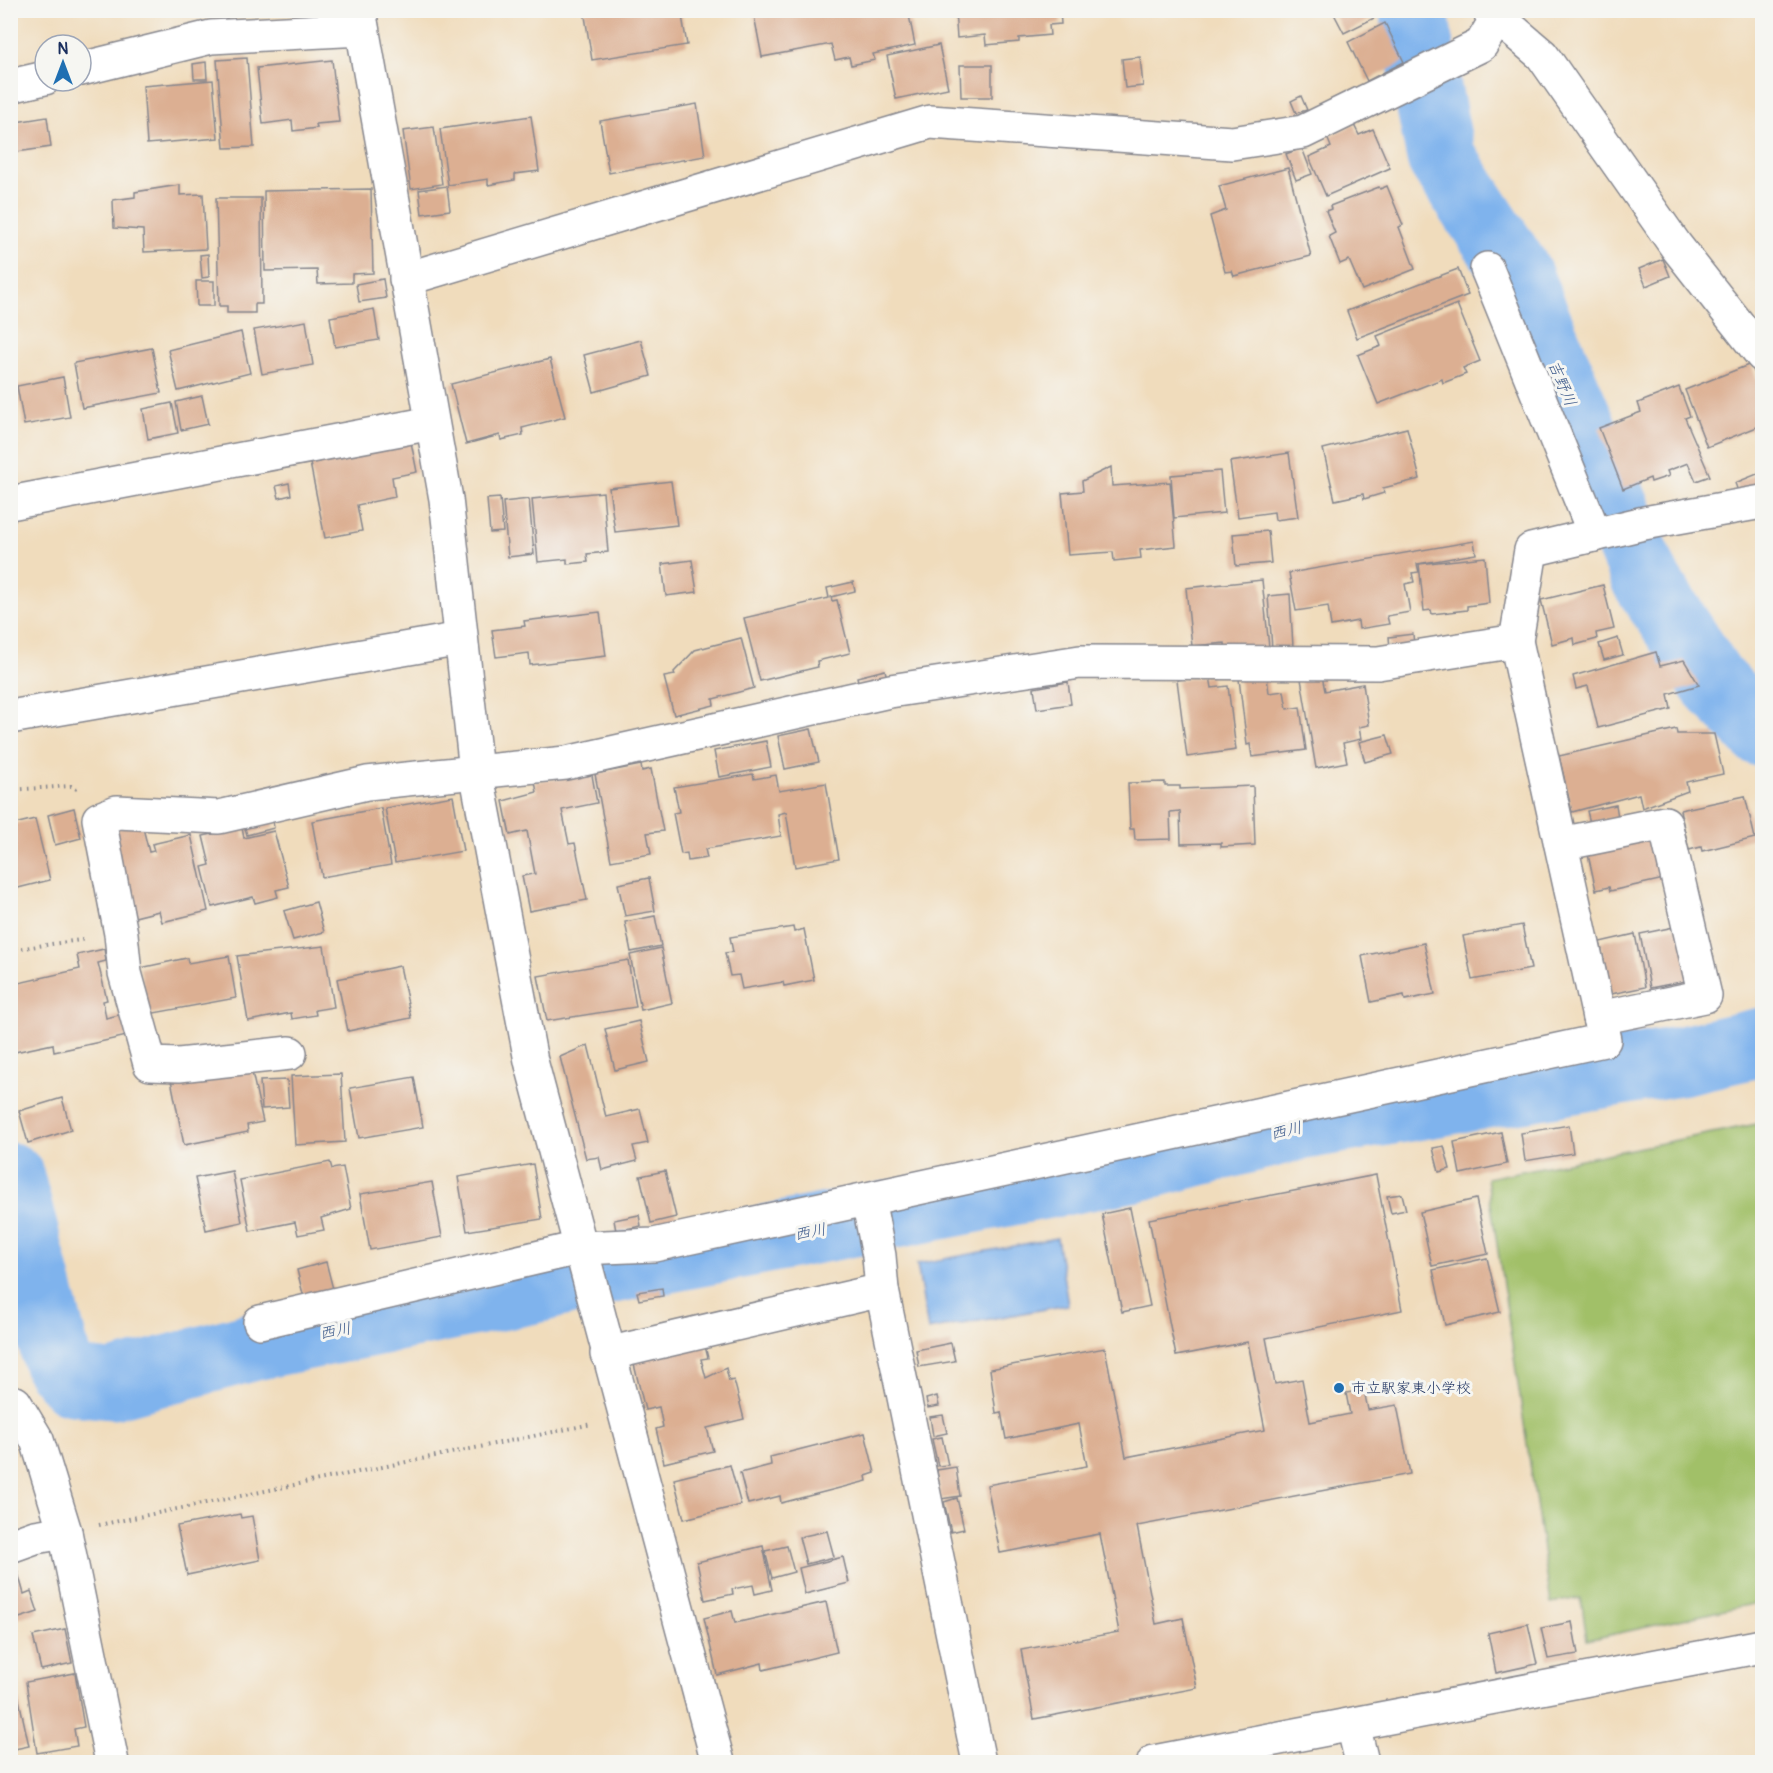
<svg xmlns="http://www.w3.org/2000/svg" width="1773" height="1773" font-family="Pangolin,'Klee One',sans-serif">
  <rect width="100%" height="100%" fill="#f6f6f2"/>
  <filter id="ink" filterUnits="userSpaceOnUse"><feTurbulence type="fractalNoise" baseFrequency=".0167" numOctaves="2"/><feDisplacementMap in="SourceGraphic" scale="12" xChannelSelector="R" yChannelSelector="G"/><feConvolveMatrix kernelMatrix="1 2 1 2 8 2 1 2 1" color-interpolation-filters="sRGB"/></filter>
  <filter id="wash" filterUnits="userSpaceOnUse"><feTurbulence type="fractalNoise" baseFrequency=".008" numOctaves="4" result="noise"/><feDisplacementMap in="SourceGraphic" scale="24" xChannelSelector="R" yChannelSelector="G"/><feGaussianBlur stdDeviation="1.35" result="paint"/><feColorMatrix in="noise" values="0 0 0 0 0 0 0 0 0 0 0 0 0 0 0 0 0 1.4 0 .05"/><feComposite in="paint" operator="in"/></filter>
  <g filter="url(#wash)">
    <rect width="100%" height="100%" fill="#f0dcbc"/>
    <!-- green -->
    <path fill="#a1c068" stroke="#5e7863" stroke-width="1.5" d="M 1762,1123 L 1762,1602 L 1587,1640 L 1581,1598 L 1551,1603 L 1487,1178 Z"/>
    <!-- water -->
    <path fill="#7fb3ed" stroke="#4d71a6" stroke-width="1.5" d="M 1057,1238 L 1068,1305 L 928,1330 L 917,1264 Z"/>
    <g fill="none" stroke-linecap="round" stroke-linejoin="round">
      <!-- river -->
      <g stroke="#7fb3ed" stroke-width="69">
        <path d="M 1414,10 L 1420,53 L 1441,157 L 1516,271 L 1646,580 L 1712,681 L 1762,733"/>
        <path d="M 10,1177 L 58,1364 L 72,1381 L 112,1385 L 255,1346 L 540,1288 L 608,1270 L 1141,1166 L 1299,1126 L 1679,1061 L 1762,1042"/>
      </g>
    </g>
    <g id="blocks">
      <!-- building -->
      <g fill="#dcaf92">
        <path d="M 584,10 L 681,10 L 687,45 L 592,60 Z"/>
        <path d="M 753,10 L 908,10 L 915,45 L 873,54 L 875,60 L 851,65 L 849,57 L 835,60 L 831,44 L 762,57 Z"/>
        <path d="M 955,10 L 1060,10 L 1061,24 L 1049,25 L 1050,35 L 1019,38 L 1019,42 L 986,45 L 985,35 L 957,38 Z"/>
        <path d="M 1332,10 L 1376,10 L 1378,16 L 1344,33 Z"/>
        <path d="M 1385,23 L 1404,62 L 1367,81 L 1348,42 Z"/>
        <path d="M 939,45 L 948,88 L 896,99 L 887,56 Z"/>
        <path d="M 1140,57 L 1143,86 L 1125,88 L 1122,59 Z"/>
        <path d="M 247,58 L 254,147 L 224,148 L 217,60 Z"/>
        <path d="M 332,60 L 339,122 L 316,124 L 317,128 L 293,131 L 292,120 L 263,124 L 257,68 Z"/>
        <path d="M 206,62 L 207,79 L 194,79 L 193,64 Z"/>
        <path d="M 960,65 L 992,65 L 992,97 L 961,97 Z"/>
        <path d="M 213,80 L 218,138 L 147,144 L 143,86 Z"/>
        <path d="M 1301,96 L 1307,110 L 1296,113 L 1291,101 Z"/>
        <path d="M 697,104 L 705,156 L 609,173 L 600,121 Z"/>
        <path d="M 531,116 L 539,171 L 515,174 L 515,180 L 488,185 L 488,179 L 448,185 L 440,129 Z"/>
        <path d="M 47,117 L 51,147 L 10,153 L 10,123 Z"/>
        <path d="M 1354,125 L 1359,135 L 1373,129 L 1390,168 L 1326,196 L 1309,157 L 1331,147 L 1327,137 Z"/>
        <path d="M 434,127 L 442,184 L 411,189 L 403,131 Z"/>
        <path d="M 1302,148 L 1312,174 L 1296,180 L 1286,154 Z"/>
        <path d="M 1288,168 L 1311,256 L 1234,276 L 1232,271 L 1225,272 L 1210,216 L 1226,210 L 1219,186 Z"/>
        <path d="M 180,185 L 180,195 L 203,194 L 206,249 L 144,252 L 143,230 L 114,228 L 113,200 L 135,197 L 135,192 Z"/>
        <path d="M 447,186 L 450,210 L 422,214 L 419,190 Z"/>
        <path d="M 1387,186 L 1403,225 L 1399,227 L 1415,269 L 1362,290 L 1349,260 L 1340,264 L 1329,236 L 1335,233 L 1326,211 L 1331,209 L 1330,206 L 1379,187 L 1380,189 Z"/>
        <path d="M 371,189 L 373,273 L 352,274 L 352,283 L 318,284 L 317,270 L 265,271 L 264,191 Z"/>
        <path d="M 216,198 L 261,198 L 262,304 L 255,304 L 255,313 L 227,313 L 227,306 L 219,306 Z"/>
        <path d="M 208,254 L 209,277 L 202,278 L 200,255 Z"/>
        <path d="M 1663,259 L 1670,276 L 1646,286 L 1639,269 Z"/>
        <path d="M 1458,269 L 1468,295 L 1357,338 L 1347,311 Z"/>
        <path d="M 383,279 L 386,298 L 359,302 L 356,284 Z"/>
        <path d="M 196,281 L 214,281 L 214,306 L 197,306 Z"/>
        <path d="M 1457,304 L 1480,361 L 1463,368 L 1466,374 L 1443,383 L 1442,379 L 1378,404 L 1358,355 L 1381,346 L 1377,336 Z"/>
        <path d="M 374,309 L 379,340 L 335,347 L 330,317 Z"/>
        <path d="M 306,321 L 313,365 L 262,374 L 254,330 Z"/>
        <path d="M 241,332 L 250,373 L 178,391 L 168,350 Z"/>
        <path d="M 641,340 L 651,376 L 594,392 L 584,355 Z"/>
        <path d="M 152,348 L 161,393 L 82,408 L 74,363 Z"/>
        <path d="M 550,359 L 565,417 L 522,428 L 523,435 L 501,440 L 500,435 L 466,444 L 451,384 Z"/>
        <path d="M 1751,364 L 1762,393 L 1762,425 L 1707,447 L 1685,390 Z"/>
        <path d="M 63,377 L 70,417 L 24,425 L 17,386 Z"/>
        <path d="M 1679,387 L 1690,416 L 1685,418 L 1710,476 L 1696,481 L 1688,463 L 1667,471 L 1669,476 L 1651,482 L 1650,478 L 1623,489 L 1599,428 L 1641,412 L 1638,403 Z"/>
        <path d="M 202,396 L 208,424 L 181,430 L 176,402 Z"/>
        <path d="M 172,403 L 178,433 L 148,439 L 143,409 Z"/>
        <path d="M 1407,428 L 1420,479 L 1383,488 L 1384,493 L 1364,499 L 1363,494 L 1335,500 L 1323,449 Z"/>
        <path d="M 410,437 L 417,472 L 392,477 L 395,497 L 357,505 L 362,531 L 325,538 L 309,458 Z"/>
        <path d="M 1289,453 L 1298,517 L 1275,520 L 1274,512 L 1238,517 L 1230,462 Z"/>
        <path d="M 1111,467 L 1112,486 L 1170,482 L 1176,546 L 1140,550 L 1141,558 L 1114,561 L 1113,552 L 1068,555 L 1062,493 L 1083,491 L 1082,481 Z"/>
        <path d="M 1220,471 L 1224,513 L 1174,518 L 1171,475 Z"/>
        <path d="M 1762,472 L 1762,485 L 1739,494 L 1735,483 Z"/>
        <path d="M 671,481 L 677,525 L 615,532 L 609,488 Z"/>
        <path d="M 289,483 L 291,495 L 279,498 L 276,486 Z"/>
        <path d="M 603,492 L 608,552 L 587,554 L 588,562 L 567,564 L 567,559 L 538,562 L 532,499 Z"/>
        <path d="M 500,498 L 503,532 L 490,533 L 487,499 Z"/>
        <path d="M 529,499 L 534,554 L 508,557 L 503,502 Z"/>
        <path d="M 1268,531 L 1271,563 L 1236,566 L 1233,534 Z"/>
        <path d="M 1474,541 L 1476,554 L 1417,564 L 1419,572 L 1412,573 L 1414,582 L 1405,584 L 1410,612 L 1387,616 L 1389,624 L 1359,629 L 1358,621 L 1331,626 L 1328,606 L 1296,611 L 1289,573 Z"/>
        <path d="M 1485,557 L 1489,603 L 1467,606 L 1467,610 L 1432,614 L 1431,610 L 1424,611 L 1419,564 Z"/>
        <path d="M 692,560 L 697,592 L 666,596 L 662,564 Z"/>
        <path d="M 1262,580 L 1269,647 L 1226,651 L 1225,643 L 1192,646 L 1186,588 Z"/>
        <path d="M 853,582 L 855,591 L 831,597 L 832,601 L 837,600 L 850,653 L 817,661 L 818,667 L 760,681 L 744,618 L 829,598 L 827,588 Z"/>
        <path d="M 1603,585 L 1614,629 L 1596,633 L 1597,639 L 1575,645 L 1574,638 L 1552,644 L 1541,600 Z"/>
        <path d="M 1290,594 L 1293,647 L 1272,648 L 1268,596 Z"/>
        <path d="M 600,612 L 606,656 L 530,665 L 529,653 L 496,657 L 492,630 L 525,626 L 524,621 Z"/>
        <path d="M 1413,634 L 1414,646 L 1390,648 L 1389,637 Z"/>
        <path d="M 741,638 L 754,688 L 713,699 L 714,705 L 674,715 L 664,677 L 675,675 L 674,672 L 695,650 Z"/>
        <path d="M 1618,638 L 1623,655 L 1604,660 L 1599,644 Z"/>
        <path d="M 1656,652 L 1660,666 L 1684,660 L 1699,685 L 1668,694 L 1671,709 L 1598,728 L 1588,686 L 1576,689 L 1573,676 Z"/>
        <path d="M 885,670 L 888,683 L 860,690 L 857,677 Z"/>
        <path d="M 1210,676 L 1212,688 L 1228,686 L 1236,750 L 1187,757 L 1177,680 Z"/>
        <path d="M 1267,676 L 1269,693 L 1284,691 L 1287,709 L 1300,707 L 1306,750 L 1252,757 L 1250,744 L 1247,745 L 1239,679 Z"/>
        <path d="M 1322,676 L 1325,691 L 1363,684 L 1369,725 L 1359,727 L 1361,739 L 1343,743 L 1347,762 L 1316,768 L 1301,679 Z"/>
        <path d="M 1068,682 L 1071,704 L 1037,709 L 1034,688 Z"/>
        <path d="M 811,729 L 819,762 L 785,769 L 778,736 Z"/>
        <path d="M 1676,729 L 1677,734 L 1714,734 L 1723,774 L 1686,782 L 1688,791 L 1642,808 L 1639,794 L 1572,812 L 1559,756 Z"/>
        <path d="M 1387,735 L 1393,754 L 1365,762 L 1359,742 Z"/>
        <path d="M 766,741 L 771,767 L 719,777 L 714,751 Z"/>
        <path d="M 641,765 L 642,771 L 651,769 L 663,831 L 647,833 L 651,854 L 611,861 L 595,774 Z"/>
        <path d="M 753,774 L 754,779 L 776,775 L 779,791 L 826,783 L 839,859 L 795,867 L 786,812 L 778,814 L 781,836 L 705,849 L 707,858 L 688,861 L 687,853 L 681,854 L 673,813 L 679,812 L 674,787 Z"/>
        <path d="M 592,775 L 597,803 L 562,810 L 569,844 L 575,843 L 587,900 L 529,911 L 522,876 L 535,874 L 527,831 L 510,835 L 503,801 L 537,792 L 535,782 Z"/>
        <path d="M 1165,782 L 1165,786 L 1180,786 L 1180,789 L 1253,786 L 1255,845 L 1221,847 L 1221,843 L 1181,844 L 1180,811 L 1170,812 L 1171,839 L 1135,840 L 1134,829 L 1130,829 L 1128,783 Z"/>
        <path d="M 453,796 L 463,851 L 395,863 L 385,808 Z"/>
        <path d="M 1745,796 L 1755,838 L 1702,851 L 1701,847 L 1689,850 L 1680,810 Z"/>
        <path d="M 1616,805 L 1618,817 L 1590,823 L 1587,811 Z"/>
        <path d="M 74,808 L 81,838 L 55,845 L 48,815 Z"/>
        <path d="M 381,808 L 391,865 L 322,877 L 312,821 Z"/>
        <path d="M 35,819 L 50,880 L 10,890 L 10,825 Z"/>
        <path d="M 273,821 L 274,828 L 247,835 L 245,828 Z"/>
        <path d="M 142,824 L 149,852 L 154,851 L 152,844 L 191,835 L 208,911 L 162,922 L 159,911 L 131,918 L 110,830 Z"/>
        <path d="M 242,828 L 244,838 L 274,831 L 289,887 L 276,890 L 278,897 L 255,903 L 253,897 L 212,907 L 202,867 L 210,865 L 203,836 Z"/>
        <path d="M 1655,836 L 1664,879 L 1610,891 L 1609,887 L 1596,890 L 1587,850 Z"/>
        <path d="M 649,878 L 655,911 L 625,916 L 618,884 Z"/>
        <path d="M 316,902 L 324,932 L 293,940 L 284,911 Z"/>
        <path d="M 655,916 L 661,946 L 631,952 L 625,922 Z"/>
        <path d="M 1522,925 L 1531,969 L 1472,980 L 1463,936 Z"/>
        <path d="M 1679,926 L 1691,980 L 1650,988 L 1640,934 Z"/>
        <path d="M 793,927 L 794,932 L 804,929 L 814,980 L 784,986 L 783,982 L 742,989 L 739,975 L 730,976 L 725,953 L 733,952 L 730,937 Z"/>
        <path d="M 1635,934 L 1645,987 L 1611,994 L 1600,942 Z"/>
        <path d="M 1424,943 L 1435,994 L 1405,1000 L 1404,995 L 1371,1002 L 1362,956 Z"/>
        <path d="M 324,946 L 334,1007 L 315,1010 L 316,1015 L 292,1019 L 291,1013 L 248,1021 L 237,956 Z"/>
        <path d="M 661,948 L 672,1003 L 641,1010 L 630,955 Z"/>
        <path d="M 104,949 L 106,961 L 98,963 L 107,1000 L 103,1001 L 106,1018 L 123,1014 L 127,1036 L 54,1052 L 53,1044 L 10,1053 L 10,985 L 80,969 L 77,955 Z"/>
        <path d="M 229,956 L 236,998 L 149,1014 L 140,968 L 187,958 L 188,963 Z"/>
        <path d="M 628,960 L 636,1007 L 547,1021 L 538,976 Z"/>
        <path d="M 400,966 L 411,1018 L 348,1031 L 337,979 Z"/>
        <path d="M 639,1021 L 649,1062 L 615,1070 L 605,1029 Z"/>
        <path d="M 588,1045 L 606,1117 L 640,1109 L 648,1143 L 633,1146 L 637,1161 L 602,1170 L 599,1157 L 586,1159 L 560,1057 Z"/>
        <path d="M 250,1063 L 263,1122 L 247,1125 L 248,1132 L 184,1145 L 171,1080 Z"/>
        <path d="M 341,1074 L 345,1142 L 295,1145 L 291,1076 Z"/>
        <path d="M 414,1077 L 423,1127 L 359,1138 L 350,1088 Z"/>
        <path d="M 287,1080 L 289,1107 L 262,1109 L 260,1081 Z"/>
        <path d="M 62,1098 L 71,1130 L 28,1143 L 19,1111 Z"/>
        <path d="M 1569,1125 L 1573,1153 L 1525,1161 L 1521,1133 Z"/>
        <path d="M 1501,1132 L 1507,1164 L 1460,1174 L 1454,1142 Z"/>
        <path d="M 1444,1146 L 1450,1169 L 1439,1172 L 1433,1148 Z"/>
        <path d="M 330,1162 L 332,1169 L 343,1167 L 351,1209 L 321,1218 L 324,1230 L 298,1235 L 295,1222 L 250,1231 L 240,1180 Z"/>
        <path d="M 533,1164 L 542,1219 L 467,1231 L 458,1177 Z"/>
        <path d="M 232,1171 L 242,1222 L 206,1230 L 195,1178 Z"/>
        <path d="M 665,1171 L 676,1217 L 651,1223 L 640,1176 Z"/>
        <path d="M 1376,1175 L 1402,1310 L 1266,1338 L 1275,1384 L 1302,1379 L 1310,1422 L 1350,1414 L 1346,1393 L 1364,1390 L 1368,1410 L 1397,1405 L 1410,1474 L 1137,1526 L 1156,1624 L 1183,1618 L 1197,1688 L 1034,1719 L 1021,1650 L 1119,1632 L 1100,1534 L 1000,1553 L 987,1485 L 1087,1466 L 1079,1424 L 1006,1439 L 1001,1412 L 996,1413 L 990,1369 L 1105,1348 L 1126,1457 L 1265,1430 L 1248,1342 L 1176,1356 L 1149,1219 Z"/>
        <path d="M 432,1182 L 442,1237 L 370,1250 L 360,1194 Z"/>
        <path d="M 1402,1194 L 1406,1210 L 1391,1213 L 1387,1196 Z"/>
        <path d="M 1476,1199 L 1488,1254 L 1432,1266 L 1420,1212 Z"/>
        <path d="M 1130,1208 L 1150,1306 L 1122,1312 L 1102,1214 Z"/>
        <path d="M 639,1215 L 641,1226 L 616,1231 L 614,1220 Z"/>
        <path d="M 1487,1258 L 1500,1312 L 1445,1325 L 1433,1270 Z"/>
        <path d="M 326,1262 L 333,1289 L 304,1298 L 297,1270 Z"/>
        <path d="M 662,1288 L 663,1296 L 639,1300 L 637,1292 Z"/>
        <path d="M 703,1338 L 708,1358 L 701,1359 L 706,1378 L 726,1368 L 729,1381 L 734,1380 L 744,1419 L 707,1428 L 713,1451 L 664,1463 L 656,1429 L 663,1427 L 659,1407 L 645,1410 L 632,1356 Z"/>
        <path d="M 951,1343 L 955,1361 L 919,1367 L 916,1350 Z"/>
        <path d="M 937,1396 L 939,1406 L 928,1408 L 926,1399 Z"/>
        <path d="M 943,1415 L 947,1433 L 933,1436 L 930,1417 Z"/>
        <path d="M 865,1433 L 875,1473 L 866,1476 L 867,1481 L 781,1503 L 780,1496 L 748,1504 L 740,1473 L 771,1465 L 770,1457 Z"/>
        <path d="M 942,1437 L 948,1465 L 938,1466 L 932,1439 Z"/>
        <path d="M 730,1465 L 741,1505 L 684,1519 L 674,1479 Z"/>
        <path d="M 956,1467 L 960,1496 L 941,1499 L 937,1470 Z"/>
        <path d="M 957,1498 L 964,1529 L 951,1532 L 944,1502 Z"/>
        <path d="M 240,1514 L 241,1518 L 252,1516 L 260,1560 L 187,1575 L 177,1526 Z"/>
        <path d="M 827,1531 L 834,1557 L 806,1564 L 799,1537 Z"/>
        <path d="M 763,1546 L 772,1590 L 755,1594 L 753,1585 L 732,1589 L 733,1594 L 705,1600 L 697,1562 Z"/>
        <path d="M 787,1546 L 794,1572 L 772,1578 L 765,1551 Z"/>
        <path d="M 843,1557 L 849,1583 L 805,1594 L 799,1568 Z"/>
        <path d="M 18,1573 L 24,1594 L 31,1591 L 38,1612 L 10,1621 L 10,1576 Z"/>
        <path d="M 826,1602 L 837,1652 L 763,1670 L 762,1663 L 717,1675 L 704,1618 L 732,1611 L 735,1623 Z"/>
        <path d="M 1572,1622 L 1578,1654 L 1548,1659 L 1541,1628 Z"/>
        <path d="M 1528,1624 L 1537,1664 L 1496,1673 L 1488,1633 Z"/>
        <path d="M 65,1629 L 72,1663 L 41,1670 L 33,1636 Z"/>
        <path d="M 75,1673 L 84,1727 L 74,1729 L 77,1746 L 37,1753 L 26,1682 Z"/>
        <path d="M 18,1695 L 29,1746 L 10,1750 L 10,1697 Z"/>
      </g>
    </g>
  </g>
  <g filter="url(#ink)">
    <use href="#blocks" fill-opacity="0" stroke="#86868d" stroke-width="1.5"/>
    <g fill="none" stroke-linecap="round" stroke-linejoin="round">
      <!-- street casing -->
      <g stroke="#86868d" stroke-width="36">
        <g id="street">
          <path d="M 359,10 L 446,499 L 476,771 L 531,1061 L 718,1762"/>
          <path d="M 1489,10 L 1542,55 L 1676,246 L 1762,355"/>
          <path d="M 81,69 L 211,37 L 362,29"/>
          <path d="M 10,86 L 45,78"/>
          <path d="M 1487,269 L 1595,535"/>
          <path d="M 406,279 L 930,122 L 1232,143 L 1303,132 L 1481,45 L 1497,18"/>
          <path d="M 10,503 L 432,423"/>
          <path d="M 10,717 L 461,639"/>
          <path d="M 1561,844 L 1665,823 L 1705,996 L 1599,1018"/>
          <path d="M 290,1053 L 179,1065 L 150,1064 L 125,973 L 121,934 L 99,819 L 117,812 L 219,817 L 367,783 L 566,763 L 890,691 L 1080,662 L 1378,663 L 1516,641 L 1531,550 L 1644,523 L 1762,502"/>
          <path d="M 868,1199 L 879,1256 L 882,1290 L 979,1762"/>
          <path d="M 260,1322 L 579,1248 L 654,1245 L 1604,1040 L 1516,641"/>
          <path d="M 607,1354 L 882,1290"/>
          <path d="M 10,1402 L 15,1403 L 37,1440 L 65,1532 L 112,1762"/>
          <path d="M 10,1546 L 35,1537 L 65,1532"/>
          <path d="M 1353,1725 L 1362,1762"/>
          <path d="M 1154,1762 L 1762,1646"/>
        </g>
      </g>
      <!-- path -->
      <g stroke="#86868d" stroke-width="4" stroke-dasharray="1.5 4.5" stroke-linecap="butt">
        <path d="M 10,790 L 71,786 L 77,789"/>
        <path d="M 10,950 L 87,939"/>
        <path d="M 99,1525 L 592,1424"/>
      </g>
      <!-- street -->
      <use href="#street" stroke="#fff" stroke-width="33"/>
    </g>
  </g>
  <!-- markers -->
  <circle fill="#1f6fb2" stroke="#f6f6f2" stroke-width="2" cx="1339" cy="1388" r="6"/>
  <g text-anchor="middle" stroke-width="6" stroke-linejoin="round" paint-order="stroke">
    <!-- poi labels -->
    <g font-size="15" fill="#1b2f5e" stroke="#f6f6f2" text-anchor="start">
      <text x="1351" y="1393">市立駅家東小学校</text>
    </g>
    <!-- water labels -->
    <g font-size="16" font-style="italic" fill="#395789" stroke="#f6f6f2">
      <text transform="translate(1563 383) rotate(67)" y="6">吉野川</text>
      <text transform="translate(1286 1130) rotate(-13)" y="6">西川</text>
      <text transform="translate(810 1231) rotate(-11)" y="6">西川</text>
      <text transform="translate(335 1330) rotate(-11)" y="6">西川</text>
    </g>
  </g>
  <!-- margin -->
  <rect width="1773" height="1773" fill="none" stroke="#f6f6f2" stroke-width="36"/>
  <!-- north arrow -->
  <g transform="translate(63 63)"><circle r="28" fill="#f6f6f2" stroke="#9ea6b7" stroke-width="1.5"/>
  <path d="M0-4.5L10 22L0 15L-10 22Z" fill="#1f6fb2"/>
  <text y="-9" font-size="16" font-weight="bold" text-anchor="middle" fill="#1b2f5e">N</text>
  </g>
</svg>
